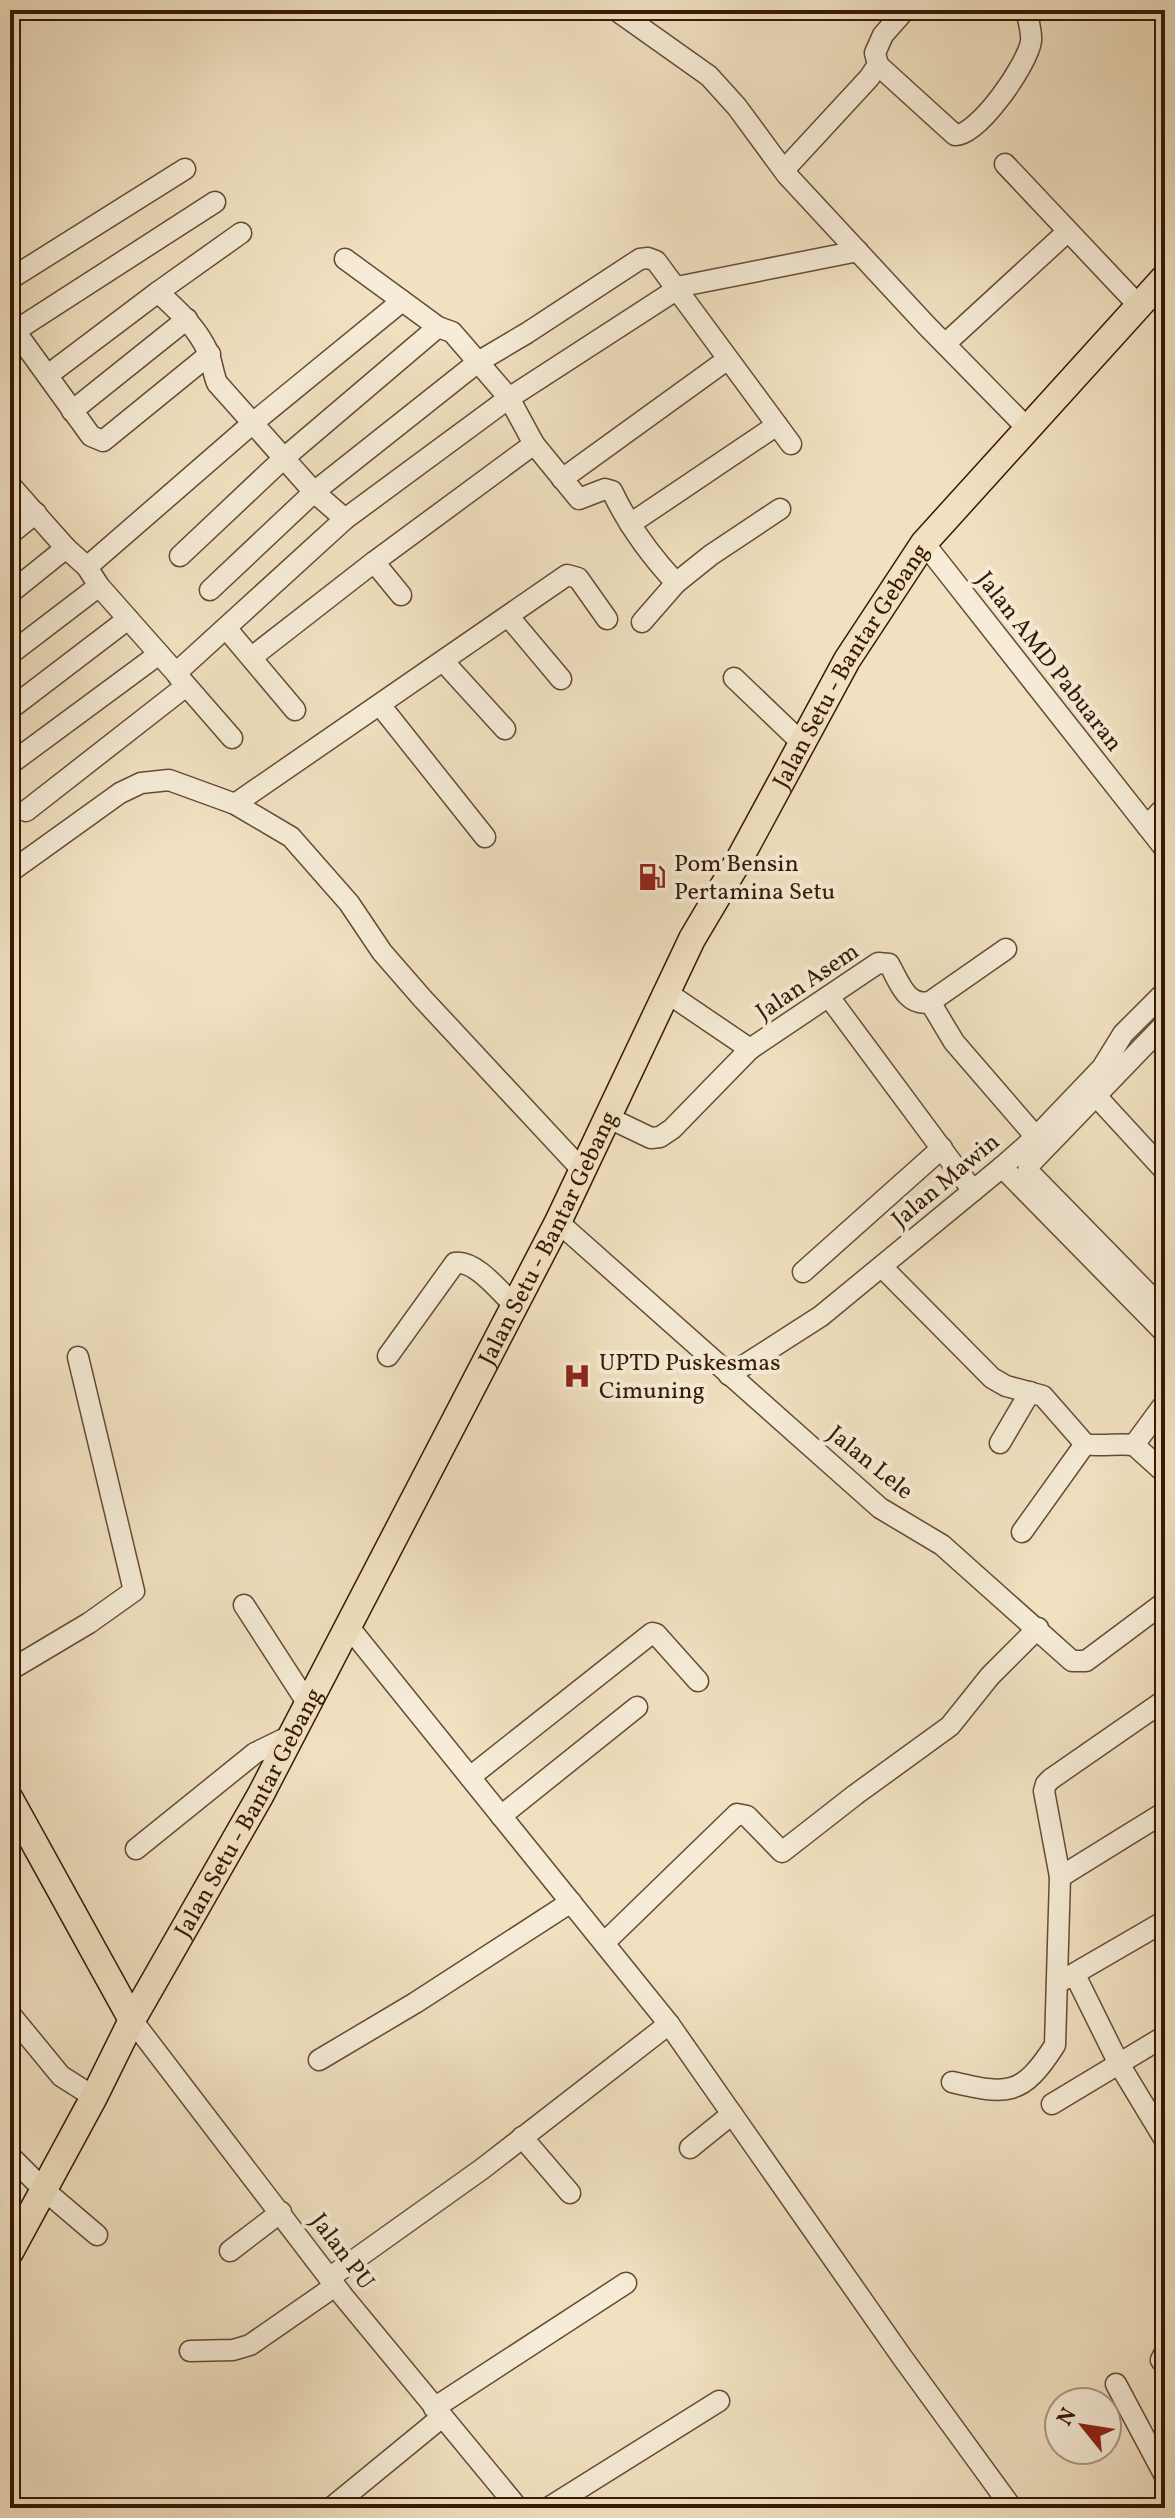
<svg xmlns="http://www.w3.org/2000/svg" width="1175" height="2518" font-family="Vollkorn,serif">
  <rect width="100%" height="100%" fill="#f1e1c1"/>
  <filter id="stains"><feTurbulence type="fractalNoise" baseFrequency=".0025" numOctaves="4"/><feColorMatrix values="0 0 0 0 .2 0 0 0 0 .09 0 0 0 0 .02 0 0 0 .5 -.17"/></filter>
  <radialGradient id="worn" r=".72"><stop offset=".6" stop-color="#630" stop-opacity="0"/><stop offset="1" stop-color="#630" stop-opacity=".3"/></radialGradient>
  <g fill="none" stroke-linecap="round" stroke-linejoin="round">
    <!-- minor casing -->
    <g stroke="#664b35" stroke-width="23">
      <g id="minor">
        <path d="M 616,10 L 709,76 L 737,107 L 787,175 L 927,326 L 1028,429"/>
        <path d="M 878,65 L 955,135 C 978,136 1028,64 1031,41 C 1032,32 1028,19 1026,10"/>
        <path d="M 1005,164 L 1140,307"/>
        <path d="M 784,170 L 869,78 L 878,65 L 875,53 L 883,35 L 905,10"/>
        <path d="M 345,259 L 438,327 L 452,332 L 509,398 L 534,444 L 374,562 L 401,595"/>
        <path d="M 10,279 L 185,169"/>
        <path d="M 158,292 L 241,233"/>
        <path d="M 10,324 L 91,436 L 103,441 L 210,354"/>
        <path d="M 15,331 L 215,202"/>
        <path d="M 945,344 L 1067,232"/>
        <path d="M 48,375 L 158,292 C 177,310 197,327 208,352 C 212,362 213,373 217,383 L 314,492 L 345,519"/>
        <path d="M 72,411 L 187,319"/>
        <path d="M 534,444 L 579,499 L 605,489 L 612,491 C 628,525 651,556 676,583"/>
        <path d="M 562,479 L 728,359"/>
        <path d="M 10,485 L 66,548 L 87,567 L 99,586 L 176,673 L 345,519 L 509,398 L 682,286 L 858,251"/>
        <path d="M 630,524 L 777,425"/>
        <path d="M 10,534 L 36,513"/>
        <path d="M 924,543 L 1165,849"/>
        <path d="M 180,556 L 284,458 L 438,327"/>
        <path d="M 87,567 L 254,422 L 402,301"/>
        <path d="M 210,590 L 314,492 L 478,362 L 527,333 L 640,259 L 648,258 L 656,261 L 791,444"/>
        <path d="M 10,593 L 66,548"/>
        <path d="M 508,616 L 561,679"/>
        <path d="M 642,622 L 676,583 L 711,555 L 780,509"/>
        <path d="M 226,628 L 295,710"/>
        <path d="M 10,654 L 99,586"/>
        <path d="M 252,657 L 374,562"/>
        <path d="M 443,661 L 505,729"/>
        <path d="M 178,676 L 232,738"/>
        <path d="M 734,678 L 802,743"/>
        <path d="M 380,705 L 485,837"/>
        <path d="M 10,709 L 128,619"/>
        <path d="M 10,764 L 159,654"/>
        <path d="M 235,804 L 567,575 L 578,578 L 607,619"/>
        <path d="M 26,811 L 186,686"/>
        <path d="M 1147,826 L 1165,807"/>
        <path d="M 10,872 L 120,793 L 141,783 L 169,780 L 235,804 L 291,837 L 349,903 L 382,952 L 422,998 L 583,1171"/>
        <path d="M 666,992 L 750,1049 L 878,963 L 889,964 C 899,981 906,1007 930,1002 L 1006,949"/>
        <path d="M 829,997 L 973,1191"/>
        <path d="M 930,1002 L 954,1042 L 1036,1137"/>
        <path d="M 1164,1025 L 1029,1165 L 1028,1171 L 1165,1311"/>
        <path d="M 1097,1097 L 1165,1171"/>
        <path d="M 609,1118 L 651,1138 L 660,1137 L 672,1129 L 750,1049"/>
        <path d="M 1002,1167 L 1165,1333"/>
        <path d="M 558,1222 L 880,1508 L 942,1545 L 1072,1661 L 1086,1661 L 1165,1602"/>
        <path d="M 882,1267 L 992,1378 L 1006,1386 L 1043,1396 L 1085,1444 C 1102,1447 1117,1443 1134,1445"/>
        <path d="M 803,1272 L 942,1148"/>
        <path d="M 388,1356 L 455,1263 C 476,1260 500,1292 515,1306"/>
        <path d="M 729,1375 L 821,1316 L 1002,1167 L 1036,1137 L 1102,1068 L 1123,1034 L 1165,992"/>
        <path d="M 1000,1443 L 1030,1392"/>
        <path d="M 1134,1445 L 1165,1403"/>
        <path d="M 1134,1445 L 1165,1473"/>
        <path d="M 1022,1532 L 1085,1444"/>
        <path d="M 244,1605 L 308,1704"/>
        <path d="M 348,1626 L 669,2024 L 902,2357 L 1012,2508"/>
        <path d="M 10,1670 L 89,1623 L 134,1591 L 78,1357"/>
        <path d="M 470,1777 L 652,1633 L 656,1634 L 698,1681"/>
        <path d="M 501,1816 L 637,1707"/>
        <path d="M 136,1849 L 255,1753 L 290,1736"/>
        <path d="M 1060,1877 L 1165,1812"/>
        <path d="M 604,1943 L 737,1814 L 747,1816 L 782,1852 L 855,1795 L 950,1726 L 990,1676 L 1038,1628"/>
        <path d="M 1075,1975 L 1119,2064 L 1165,2140"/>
        <path d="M 1065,1979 L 1165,1921"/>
        <path d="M 10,2014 L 61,2076 L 94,2097"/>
        <path d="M 132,2020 L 343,2296 L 518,2508"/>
        <path d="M 319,2060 L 415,2003 L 571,1902"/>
        <path d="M 952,2082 C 1007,2095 1022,2097 1055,2045 L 1060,1877 L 1044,1791 L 1046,1784 L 1051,1779 L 1165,1700"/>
        <path d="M 1052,2104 L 1165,2036"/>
        <path d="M 522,2137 L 570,2193"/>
        <path d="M 690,2148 L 732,2114"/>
        <path d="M 10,2156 L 43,2189 L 97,2235"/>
        <path d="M 230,2251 L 281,2212"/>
        <path d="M 329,2278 L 482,2169 L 669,2024"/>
        <path d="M 190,2351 L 233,2350 L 250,2345 L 335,2286"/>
        <path d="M 1165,2352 L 1161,2360 L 1165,2365"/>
        <path d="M 1116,2384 L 1165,2476"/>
        <path d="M 434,2408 L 626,2283"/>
        <path d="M 331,2508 L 442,2417"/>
        <path d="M 548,2508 L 719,2401"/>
      </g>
    </g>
    <!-- major casing -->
    <g stroke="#371906" stroke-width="29">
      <g id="major">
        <path d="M 10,1799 L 132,2020"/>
        <path id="s1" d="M 10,2252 L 94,2097 L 132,2020 L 260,1796 L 558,1222 L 692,939 L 740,858 L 847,660 L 924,543 L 1165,277"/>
      </g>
    </g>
    <!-- minor -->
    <use href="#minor" stroke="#f6ecd7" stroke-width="20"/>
    <!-- major -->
    <use href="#major" stroke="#f1e1c1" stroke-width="26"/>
  </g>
  <!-- icons -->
  <defs>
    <g id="fuel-bare" transform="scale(2.16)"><path d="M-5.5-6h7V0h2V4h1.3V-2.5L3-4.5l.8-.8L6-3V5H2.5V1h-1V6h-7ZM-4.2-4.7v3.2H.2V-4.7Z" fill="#8f2418" stroke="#f6ecd7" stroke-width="2.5" paint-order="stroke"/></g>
    <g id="hospital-bare" transform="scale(2.16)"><path d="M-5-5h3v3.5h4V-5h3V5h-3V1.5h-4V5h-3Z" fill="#8f2418" stroke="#f6ecd7" stroke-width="2.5" paint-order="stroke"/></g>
  </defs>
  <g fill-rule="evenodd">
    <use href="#fuel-bare" x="652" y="877"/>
    <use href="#hospital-bare" x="577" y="1376"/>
  </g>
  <g text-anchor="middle" stroke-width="8" stroke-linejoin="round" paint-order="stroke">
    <!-- street labels -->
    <g font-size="24" fill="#371906" stroke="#f6ecd7">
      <text transform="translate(1050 661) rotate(52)" y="8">Jalan AMD Pabuaran</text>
      <text dy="8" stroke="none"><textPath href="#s1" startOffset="1796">Jalan Setu - Bantar Gebang</textPath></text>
      <text transform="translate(807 981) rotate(-34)" y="8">Jalan Asem</text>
      <text transform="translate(945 1180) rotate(-40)" y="8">Jalan Mawin</text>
      <text dy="8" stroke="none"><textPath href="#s1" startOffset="1148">Jalan Setu - Bantar Gebang</textPath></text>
      <text transform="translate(871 1462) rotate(39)" y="8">Jalan Lele</text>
      <text dy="8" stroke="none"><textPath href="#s1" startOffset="500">Jalan Setu - Bantar Gebang</textPath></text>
      <text transform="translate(343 2251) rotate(53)" y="8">Jalan PU</text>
    </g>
    <!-- poi labels -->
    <g font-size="24" fill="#371906" stroke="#f6ecd7" text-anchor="start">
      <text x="674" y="871">Pom Bensin<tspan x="674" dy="28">Pertamina Setu</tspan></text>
      <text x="599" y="1370">UPTD Puskesmas<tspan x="599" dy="28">Cimuning</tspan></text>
    </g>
  </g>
  <!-- margin -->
  <rect width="1175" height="2518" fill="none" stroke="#f1e1c1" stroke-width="40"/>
  <rect x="12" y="12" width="1151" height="2494" fill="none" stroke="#371906" stroke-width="4"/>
  <rect x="20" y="20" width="1135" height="2478" fill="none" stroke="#371906" stroke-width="2"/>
  <!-- north arrow -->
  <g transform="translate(1083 2426) rotate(300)"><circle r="38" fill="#f6ecd7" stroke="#aa9883" stroke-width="2"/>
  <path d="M0-6L14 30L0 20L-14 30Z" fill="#8f2418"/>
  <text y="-12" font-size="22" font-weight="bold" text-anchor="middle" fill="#371906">N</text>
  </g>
  <rect width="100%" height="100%" filter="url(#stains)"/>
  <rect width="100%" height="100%" fill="url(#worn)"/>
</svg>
